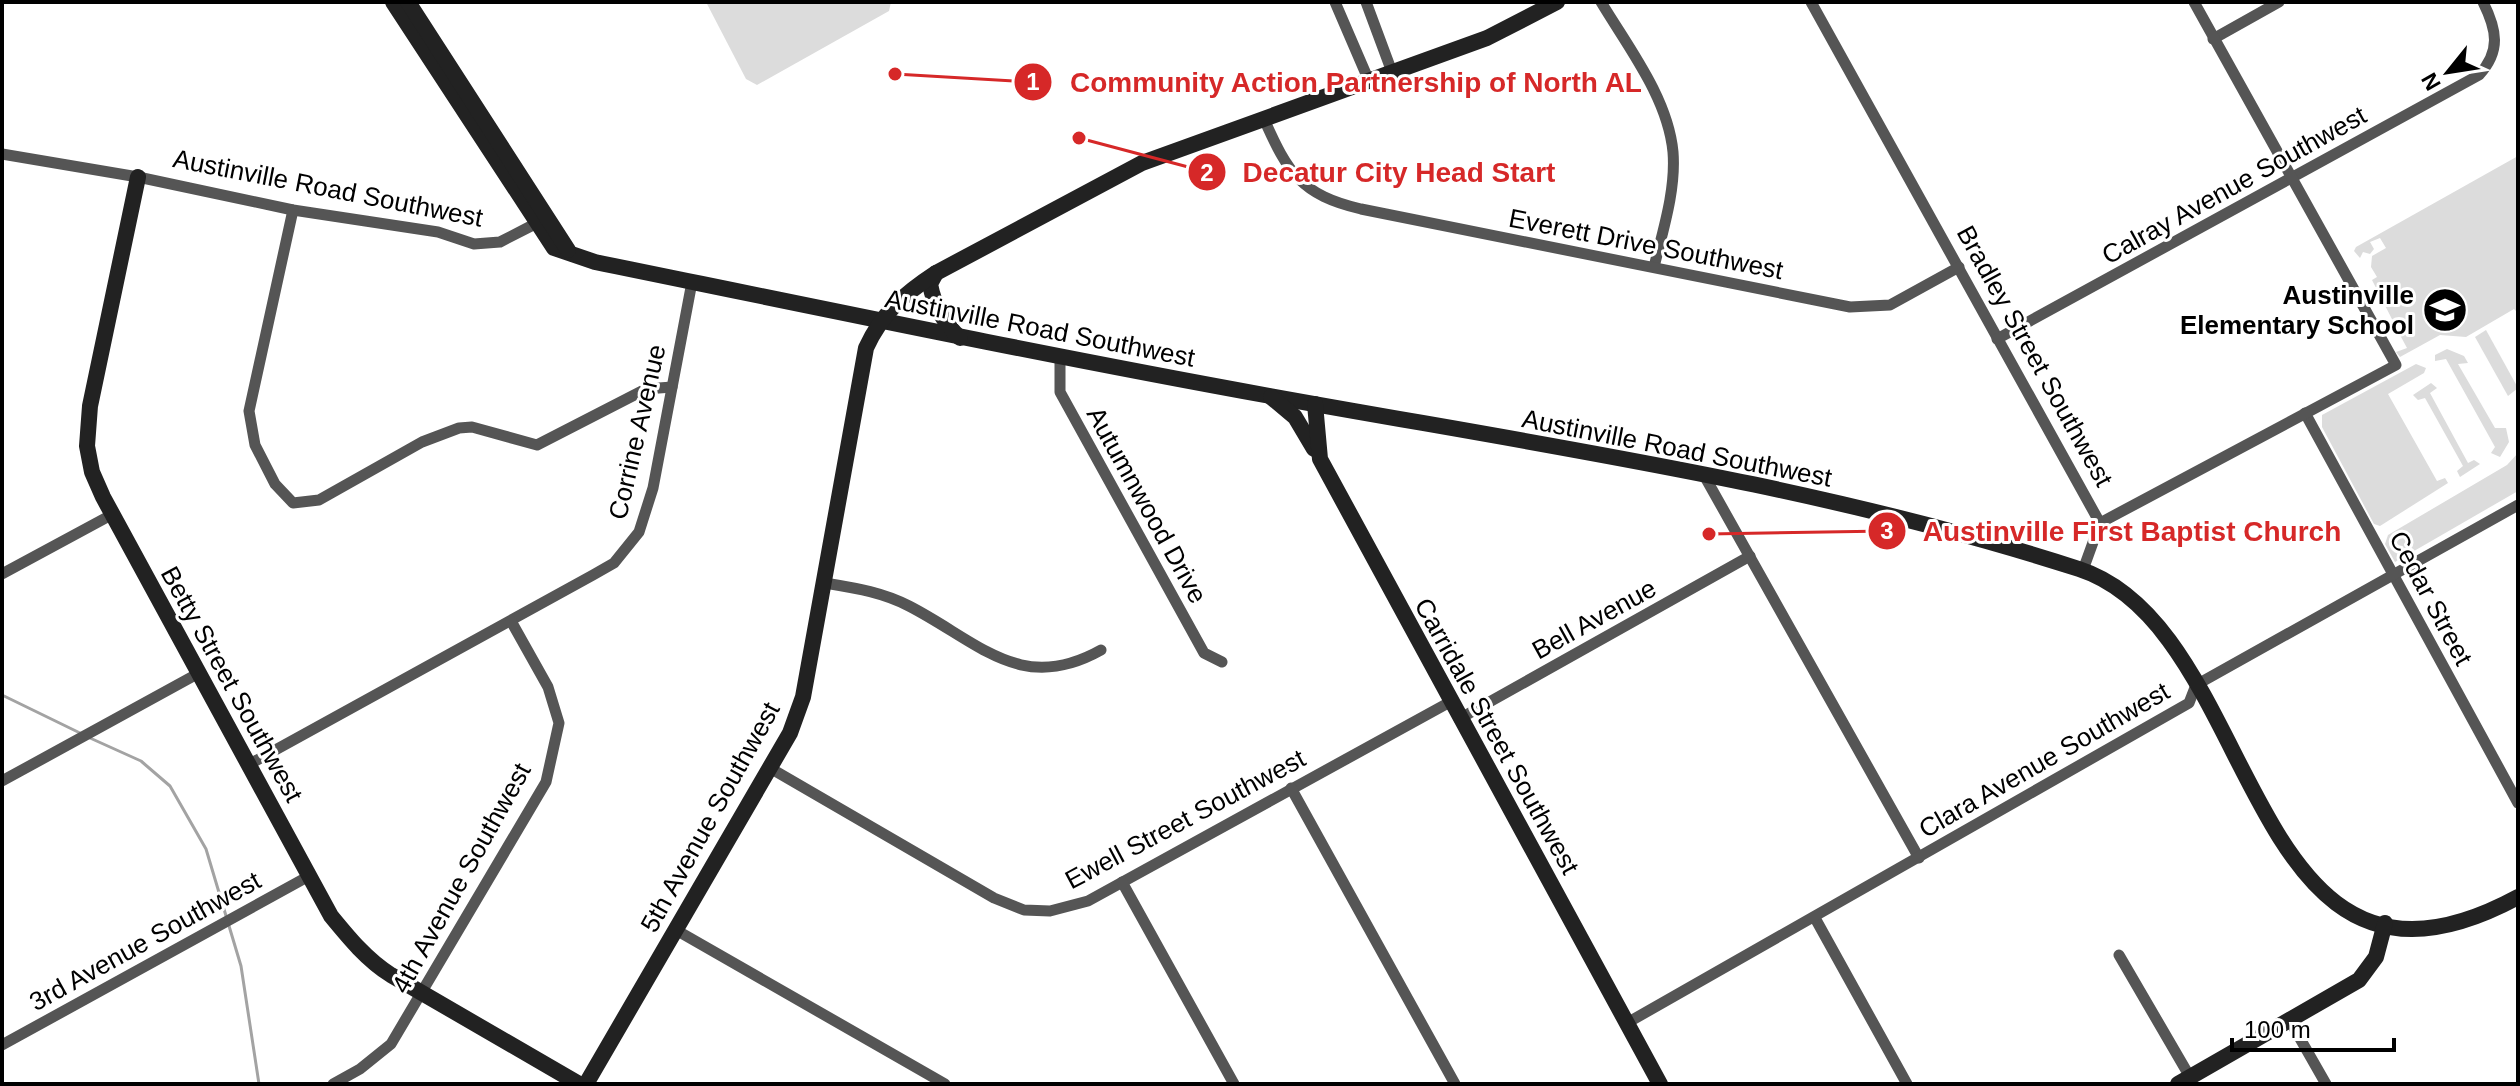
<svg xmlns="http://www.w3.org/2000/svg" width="2520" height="1086" font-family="Arial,sans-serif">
  <rect width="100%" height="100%" fill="#fff"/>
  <!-- grass -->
  <g fill="#dcdcdc">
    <path d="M 706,2 L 891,2 L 889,11 L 757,85 L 746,79 Z"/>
    <path d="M 2518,156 L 2518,313 L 2514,309 L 2466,337 L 2440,335 L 2400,357 L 2396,352 L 2407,348 L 2400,335 L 2413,328 L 2408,321 L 2396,327 L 2372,280 L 2377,277 L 2371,267 L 2372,256 L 2386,248 L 2380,238 L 2370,242 L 2374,249 L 2370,254 L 2363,252 L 2360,258 L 2354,251 L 2356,247 Z"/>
    <path d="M 2486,330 L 2518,388 L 2508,396 L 2475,337 Z"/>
    <path d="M 2447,349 L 2464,356 L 2468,363 L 2458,364 L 2495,428 L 2506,428 L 2509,442 L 2500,457 L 2491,453 L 2495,447 L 2446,359 L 2435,361 L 2435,355 Z"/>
    <path d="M 2416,364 L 2426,368 L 2424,373 L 2388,394 L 2437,481 L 2445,478 L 2448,483 L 2380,526 L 2374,524 L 2322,427 L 2322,415 Z"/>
    <path d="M 2431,383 L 2437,388 L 2430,393 L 2468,463 L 2474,460 L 2480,464 L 2460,477 L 2457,471 L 2463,466 L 2425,398 L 2418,400 L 2413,395 Z"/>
    <path d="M 2518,453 L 2518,491 L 2395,562 L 2385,544 L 2388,535 L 2507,465 Z"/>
  </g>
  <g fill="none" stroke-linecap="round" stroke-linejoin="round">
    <!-- stream -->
    <g stroke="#a3a3a3" stroke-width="3">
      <path d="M 2,695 L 80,733"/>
      <path d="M 90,738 L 141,761 L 170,786 L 206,849 L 241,966 L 259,1084"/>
    </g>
    <!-- street -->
    <g stroke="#555" stroke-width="11">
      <path d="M 1335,2 L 1369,81"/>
      <path d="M 1366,2 L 1392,72"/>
      <path d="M 1601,2 C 1628,47 1668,98 1673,152 C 1676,190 1663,230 1654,267"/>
      <path d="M 1811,2 L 2100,523 L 2083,570"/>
      <path d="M 2213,39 L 2279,2"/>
      <path d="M 1264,119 C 1288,173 1301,195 1361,209 L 1850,307 L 1890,305 L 1959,267"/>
      <path d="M 2,154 L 138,177 L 293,210 L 438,232 L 474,244 L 500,242 L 535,224"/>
      <path d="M 293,210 L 249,411 L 255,445 L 275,484 L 293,503 L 319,500 L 422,442 L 459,428 L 472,427 L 537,445 L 646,389 L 672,387"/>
      <path d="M 1997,339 L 2479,75 C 2501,51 2497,30 2483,2"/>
      <path d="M 1060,357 L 1060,392 L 1204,653 L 1222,662"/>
      <path d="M 2305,413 L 2518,803"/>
      <path d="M 1705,477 L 1919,858"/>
      <path d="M 2100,523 L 2396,365 L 2194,2"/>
      <path d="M 2,574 L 113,514"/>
      <path d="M 825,583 C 855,588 882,592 909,606 C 979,642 1021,695 1101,650"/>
      <path d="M 1459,719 L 1750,556"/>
      <path d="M 248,765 L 593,575 L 614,563 L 639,532 L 653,488 L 692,282"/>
      <path d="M 770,768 L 994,898 L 1024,910 L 1050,911 L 1088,901 L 1450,702"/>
      <path d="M 2,781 L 199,673"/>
      <path d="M 1291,788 L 1455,1084"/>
      <path d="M 1122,882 L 1234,1084"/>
      <path d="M 1815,918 L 1907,1084"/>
      <path d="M 676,930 L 945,1084"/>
      <path d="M 2119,955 L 2190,1077"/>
      <path d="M 2290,1021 L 2326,1084"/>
      <path d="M 1627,1023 L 2189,703 L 2196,685 L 2518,505"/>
      <path d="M 2,1045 L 309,876"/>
      <path d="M 333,1084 L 360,1069 L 391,1044 L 546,782 L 559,723 L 548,687 L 511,621"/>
    </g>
    <!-- secondary -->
    <g stroke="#222" stroke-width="16">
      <path d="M 393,2 L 554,248 L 595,262 C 820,308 1044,355 1270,396 C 1540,445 1817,484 2079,569 C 2264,629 2242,1046 2518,897"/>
      <path d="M 408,2 L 568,250"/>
      <path d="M 138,177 L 90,406 L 87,446 L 92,472 L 103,497 L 331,916 C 349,938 367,960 391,975 L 579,1084"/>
      <path d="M 936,273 L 930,284 C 934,306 944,323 960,338"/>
      <path d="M 1271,397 L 1295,417 L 1314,449"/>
      <path d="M 1315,404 L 1320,459 L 1660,1084"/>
      <path d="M 586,1084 L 790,733 L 803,697 L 866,348 C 882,313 904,294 936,273 L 1142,163 L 1487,38 L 1557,2"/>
      <path d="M 2178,1084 L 2359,980 L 2376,957 L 2385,923"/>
    </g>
  </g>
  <!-- icons -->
  <defs>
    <g id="school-disc" transform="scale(2.3)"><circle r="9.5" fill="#000" stroke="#fff"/><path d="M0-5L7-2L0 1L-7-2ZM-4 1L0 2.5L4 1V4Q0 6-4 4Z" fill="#fff"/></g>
  </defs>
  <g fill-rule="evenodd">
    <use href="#school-disc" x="2445" y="310"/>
  </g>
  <g text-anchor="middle" stroke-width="6" stroke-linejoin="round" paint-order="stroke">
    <!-- street labels -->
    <g font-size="26" fill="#000" stroke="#fff">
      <text transform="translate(2234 185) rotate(-29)" y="9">Calray Avenue Southwest</text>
      <text transform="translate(328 188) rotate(11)" y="9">Austinville Road Southwest</text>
      <text transform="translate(1646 244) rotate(11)" y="9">Everett Drive Southwest</text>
      <text transform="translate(1040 328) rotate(11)" y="9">Austinville Road Southwest</text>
      <text transform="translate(2035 356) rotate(61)" y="9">Bradley Street Southwest</text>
      <text transform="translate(637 432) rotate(-77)" y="9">Corrine Avenue</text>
      <text transform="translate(1677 448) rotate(11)" y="9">Austinville Road Southwest</text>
      <text transform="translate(1147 505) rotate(61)" y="9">Autumnwood Drive</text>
      <text transform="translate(2431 598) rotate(62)" y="9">Cedar Street</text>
      <text transform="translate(1594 619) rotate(-29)" y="9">Bell Avenue</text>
      <text transform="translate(232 684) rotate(61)" y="9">Betty Street Southwest</text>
      <text transform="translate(1497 736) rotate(61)" y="9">Carridale Street Southwest</text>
      <text transform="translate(2044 760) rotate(-30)" y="9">Clara Avenue Southwest</text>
      <text transform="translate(710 817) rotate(-61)" y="9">5th Avenue Southwest</text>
      <text transform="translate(1185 819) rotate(-28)" y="9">Ewell Street Southwest</text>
      <text transform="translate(461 878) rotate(-61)" y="9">4th Avenue Southwest</text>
      <text transform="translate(145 941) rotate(-29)" y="9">3rd Avenue Southwest</text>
    </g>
    <!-- poi labels -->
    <g font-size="26" font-weight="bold" fill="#000" stroke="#fff" text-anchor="end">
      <text x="2414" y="304">Austinville<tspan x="2414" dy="30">Elementary School</tspan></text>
    </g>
  </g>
  <!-- callouts -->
  <path fill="none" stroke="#d62828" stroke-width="3" d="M895 74L1033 82M1079 138L1207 172M1709 534L1887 531"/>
  <g fill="#d62828" stroke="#fff" stroke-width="3">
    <circle cx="895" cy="74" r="8"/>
    <circle cx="1079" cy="138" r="8"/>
    <circle cx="1709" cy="534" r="8"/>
    <circle cx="1033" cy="82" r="20"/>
    <circle cx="1207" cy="172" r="20"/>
    <circle cx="1887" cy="531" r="20"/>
  </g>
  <g font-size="24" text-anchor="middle" font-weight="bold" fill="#fff">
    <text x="1033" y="90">1</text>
    <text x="1207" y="181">2</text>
    <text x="1887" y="539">3</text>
  </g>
  <g font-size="28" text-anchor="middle" font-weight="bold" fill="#d62828" stroke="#fff" stroke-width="6" stroke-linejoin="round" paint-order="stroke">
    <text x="1356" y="92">Community Action Partnership of North AL</text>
    <text x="1399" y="182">Decatur City Head Start</text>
    <text x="2132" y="541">Austinville First Baptist Church</text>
  </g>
  <!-- border -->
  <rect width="2520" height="1086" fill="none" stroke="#000000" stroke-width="8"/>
  <!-- north arrow -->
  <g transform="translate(2448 72) rotate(240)" stroke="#ffffff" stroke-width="6" paint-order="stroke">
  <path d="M0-6L14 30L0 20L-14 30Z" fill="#000000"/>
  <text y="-12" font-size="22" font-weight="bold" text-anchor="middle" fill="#000000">N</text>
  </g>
  <!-- scale -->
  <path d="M2232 1038v12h162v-12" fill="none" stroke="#000000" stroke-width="4"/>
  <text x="2244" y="1038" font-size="24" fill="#000000" stroke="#ffffff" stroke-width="6" paint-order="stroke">100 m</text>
</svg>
